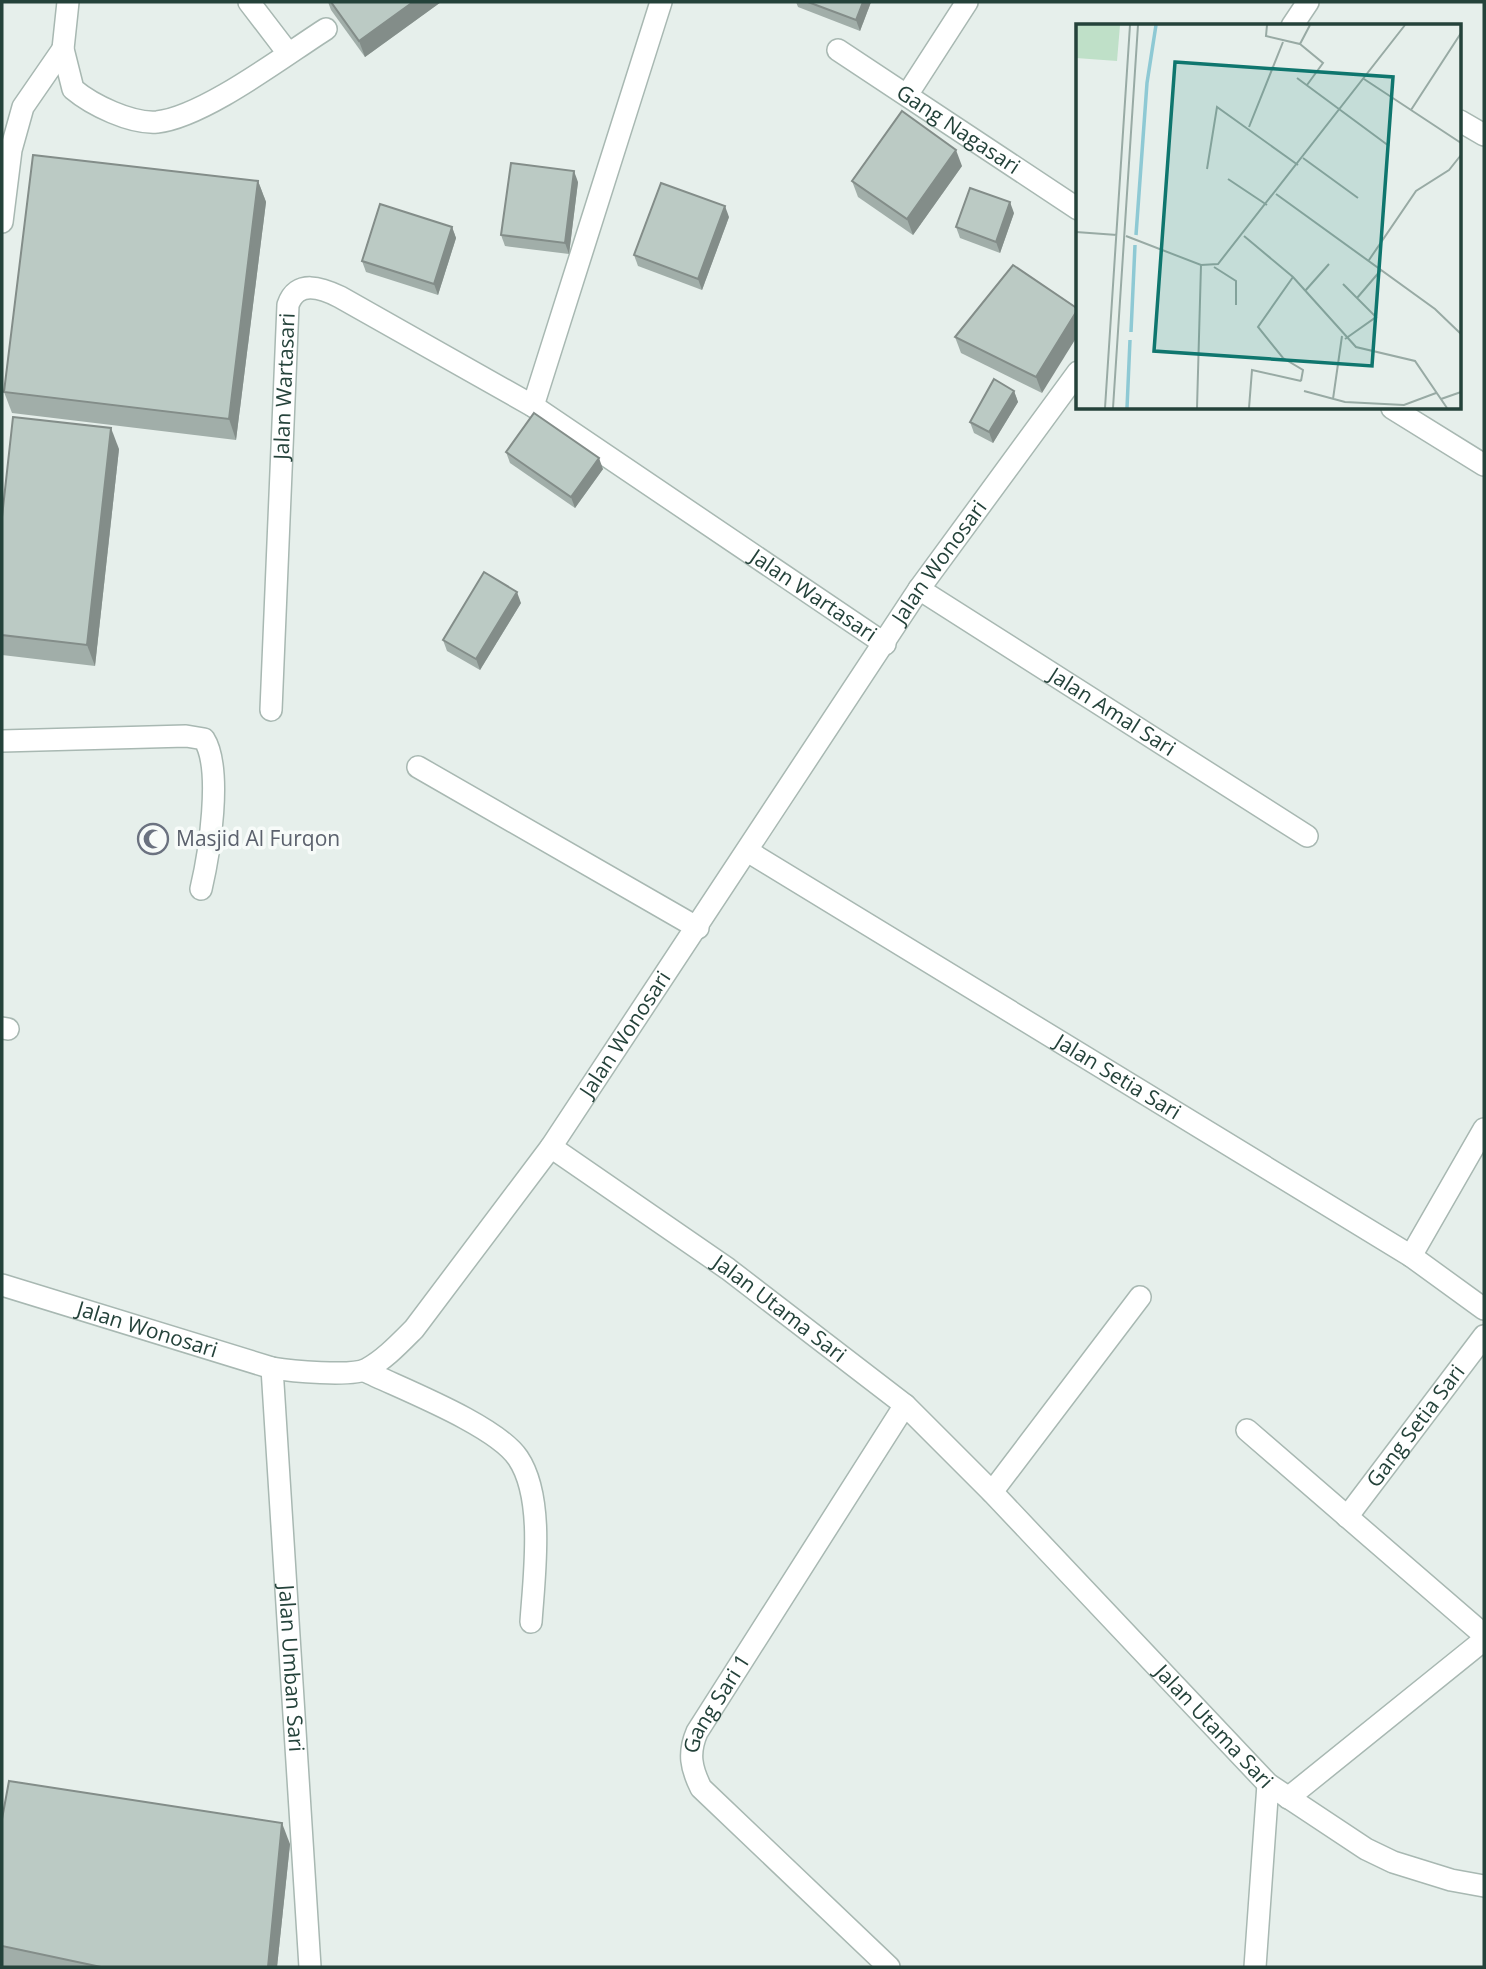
<svg xmlns="http://www.w3.org/2000/svg" width="1486" height="1969" font-family="'Open Sans',sans-serif">
  <rect width="100%" height="100%" fill="#e6efeb"/>
  <g fill="none" stroke-linecap="round" stroke-linejoin="round">
    <!-- minor casing -->
    <g stroke="#a8b8b2" stroke-width="24">
      <g id="minor">
        <path d="M 68,2 L 63,49 L 73,89 C 92,105 131,124 157,122 C 204,117 285,55 326,29"/>
        <path d="M 249,2 L 288,53"/>
        <path d="M 1292,26 L 1308,2"/>
        <path id="s1" d="M 838,50 L 1078,209"/>
        <path d="M 907,95 L 967,2"/>
        <path d="M 1460,121 L 1484,135"/>
        <path d="M 2,222 L 11,150 L 23,107 L 63,49"/>
        <path d="M 533,406 L 661,2"/>
        <path d="M 1392,408 L 1484,465"/>
        <path id="s2" d="M 919,589 L 1307,836"/>
        <path id="s3" d="M 271,710 L 288,305 C 297,279 322,288 340,297 L 533,406 L 885,644"/>
        <path d="M 2,741 L 186,736 L 204,739 C 223,769 209,855 201,889"/>
        <path d="M 418,767 L 698,928"/>
        <path id="s4" d="M 749,852 L 1411,1256 L 1484,1309"/>
        <path d="M 2,1028 L 8,1029"/>
        <path id="s5" d="M 551,1147 L 728,1269 L 905,1405 L 992,1492 L 1268,1784 L 1366,1849 L 1393,1862 L 1451,1880 L 1484,1886"/>
        <path d="M 1411,1256 L 1484,1129"/>
        <path id="s6" d="M 2,1285 L 272,1368 C 290,1371 352,1377 367,1369 C 384,1360 400,1343 414,1329 L 551,1147 L 919,589 L 1078,372"/>
        <path id="s7" d="M 272,1368 L 310,1967"/>
        <path d="M 365,1371 C 402,1389 496,1425 518,1458 C 545,1498 534,1576 531,1622"/>
        <path d="M 1247,1430 L 1484,1635"/>
        <path d="M 992,1492 L 1140,1297"/>
        <path id="s8" d="M 1347,1517 L 1484,1336"/>
        <path d="M 1288,1798 L 1484,1640"/>
        <path id="s9" d="M 889,1967 L 701,1788 C 691,1768 688,1753 697,1732 L 905,1405"/>
        <path d="M 1255,1967 L 1268,1784"/>
      </g>
    </g>
    <!-- minor -->
    <use href="#minor" stroke="#fff" stroke-width="21"/>
  </g>
  <!-- wall -->
  <g fill="#a1aea9">
    <path d="M 328,2 L 441,2 L 365,57 L 331,10 Z"/>
    <path d="M 796,2 L 871,2 L 860,31 L 798,7 Z"/>
    <path d="M 962,166 L 913,235 L 858,197 L 852,181 Z"/>
    <path d="M 258,181 L 266,202 L 236,440 L 12,413 L 4,392 Z"/>
    <path d="M 578,182 L 569,254 L 505,246 L 501,235 Z"/>
    <path d="M 1014,213 L 1000,253 L 960,238 L 956,227 Z"/>
    <path d="M 729,217 L 702,290 L 638,266 L 634,255 Z"/>
    <path d="M 452,227 L 456,238 L 438,295 L 366,272 L 362,261 Z"/>
    <path d="M 1013,265 L 1042,393 L 961,353 L 955,337 Z"/>
    <path d="M 1014,391 L 1018,402 L 993,443 L 974,433 L 970,422 Z"/>
    <path d="M 119,449 L 95,666 L 2,655 L 2,517 Z"/>
    <path d="M 506,452 L 603,469 L 575,508 L 510,463 Z"/>
    <path d="M 521,603 L 480,670 L 447,651 L 443,640 Z"/>
    <path d="M 2,1819 L 290,1844 L 277,1967 L 9,1967 L 2,1966 Z"/>
  </g>
  <!-- shaded-wall -->
  <g fill="#838d89">
    <path d="M 413,2 L 441,2 L 365,57 L 359,41 Z"/>
    <path d="M 863,2 L 871,2 L 860,31 L 856,20 Z"/>
    <path d="M 956,150 L 962,166 L 913,235 L 907,219 Z"/>
    <path d="M 574,171 L 578,182 L 569,254 L 565,243 Z"/>
    <path d="M 258,181 L 266,202 L 236,440 L 229,419 Z"/>
    <path d="M 1010,202 L 1014,213 L 1000,253 L 996,242 Z"/>
    <path d="M 725,206 L 729,217 L 702,290 L 698,279 Z"/>
    <path d="M 452,227 L 456,238 L 438,295 L 434,284 Z"/>
    <path d="M 1078,309 L 1078,335 L 1042,393 L 1036,377 Z"/>
    <path d="M 1014,391 L 1018,402 L 993,443 L 989,432 Z"/>
    <path d="M 111,428 L 119,449 L 95,666 L 87,645 Z"/>
    <path d="M 599,458 L 603,469 L 575,508 L 571,497 Z"/>
    <path d="M 517,592 L 521,603 L 480,670 L 476,659 Z"/>
    <path d="M 282,1823 L 290,1844 L 277,1967 L 268,1967 Z"/>
  </g>
  <!-- building -->
  <g fill="#bbcac4" stroke="#838d89" stroke-width="2">
    <path d="M 331,2 L 413,2 L 359,41 Z"/>
    <path d="M 808,2 L 863,2 L 856,20 Z"/>
    <path d="M 902,111 L 956,150 L 907,219 L 852,181 Z"/>
    <path d="M 33,155 L 258,181 L 229,419 L 4,392 Z"/>
    <path d="M 511,163 L 574,171 L 565,243 L 501,235 Z"/>
    <path d="M 661,183 L 725,206 L 698,279 L 634,255 Z"/>
    <path d="M 970,188 L 1010,202 L 996,242 L 956,227 Z"/>
    <path d="M 380,204 L 452,227 L 434,284 L 362,261 Z"/>
    <path d="M 1013,265 L 1078,309 L 1036,377 L 955,337 Z"/>
    <path d="M 994,379 L 1014,391 L 989,432 L 970,422 Z"/>
    <path d="M 534,413 L 599,458 L 571,497 L 506,452 Z"/>
    <path d="M 13,417 L 111,428 L 87,645 L 2,635 L 2,517 Z"/>
    <path d="M 484,572 L 517,592 L 476,659 L 443,640 Z"/>
    <path d="M 9,1781 L 282,1823 L 268,1967 L 101,1967 L 2,1946 L 2,1819 Z"/>
  </g>
  <!-- icons -->
  <defs>
    <g id="mosque-ring" transform="scale(1.575)"><circle r="9.5" fill="#f7fbf9" stroke="#6b7280" stroke-width="1.5"/><path d="M3.5-4.9A6 6 0 1 0 3.5 4.9A5 5 0 1 1 3.5-4.9Z" fill="#6b7280"/></g>
  </defs>
  <g fill-rule="evenodd">
    <use href="#mosque-ring" x="153" y="839"/>
  </g>
  <g text-anchor="middle" stroke-width="7" stroke-linejoin="round" paint-order="stroke">
    <!-- street labels -->
    <g font-size="21" fill="#24423a" stroke="#f7fbf9">
      <text dy="7" stroke="none"><textPath href="#s1" startOffset="144">Gang Nagasari</textPath></text>
      <text dy="7" stroke="none"><textPath href="#s3" startOffset="324">Jalan Wartasari</textPath></text>
      <text dy="7" stroke="none"><textPath href="#s6" startOffset="1370">Jalan Wonosari</textPath></text>
      <text dy="7" stroke="none"><textPath href="#s3" startOffset="1027">Jalan Wartasari</textPath></text>
      <text dy="7" stroke="none"><textPath href="#s2" startOffset="229">Jalan Amal Sari</textPath></text>
      <text dy="7" stroke="none"><textPath href="#s6" startOffset="803">Jalan Wonosari</textPath></text>
      <text dy="7" stroke="none"><textPath href="#s4" startOffset="432">Jalan Setia Sari</textPath></text>
      <text dy="7" stroke="none"><textPath href="#s5" startOffset="280">Jalan Utama Sari</textPath></text>
      <text dy="7" stroke="none"><textPath href="#s6" startOffset="152">Jalan Wonosari</textPath></text>
      <text dy="7" stroke="none"><textPath href="#s8" startOffset="114">Gang Setia Sari</textPath></text>
      <text dy="7" stroke="none"><textPath href="#s7" startOffset="301">Jalan Umban Sari</textPath></text>
      <text dy="7" stroke="none"><textPath href="#s9" startOffset="352">Gang Sari 1</textPath></text>
      <text dy="7" stroke="none"><textPath href="#s5" startOffset="884">Jalan Utama Sari</textPath></text>
    </g>
    <!-- worship labels -->
    <g font-size="21" fill="#5b616d" stroke="#f7fbf9" text-anchor="start">
      <text x="176" y="846">Masjid Al Furqon</text>
    </g>
  </g>
  <!-- overview -->
  <g transform="translate(1076 24)">
    <rect width="385" height="385" fill="#e6efeb"/>
    <path d="M 0,1 L 44,1 L 41,37 L 0,34 Z" fill="#bfe0c8"/>
    <path fill="none" stroke="#8ec9d4" stroke-width="3.5" d="M 60,211 L 71,59 L 80,1M 55,308 L 59,221M 51,384 L 54,316"/>
    <path fill="none" stroke="#98aaa4" stroke-width="2" d="M 191,1 L 190,12 L 224,20 L 234,1M 224,20 L 247,39 L 231,61M 221,54 L 313,122M 288,55 L 385,119M 335,86 L 385,9M 173,103 L 207,18M 227,134 L 282,174M 131,145 L 141,83 L 222,141M 152,155 L 191,181M 200,170 L 359,285 L 385,310M 0,208 L 41,211M 50,212 L 125,241 L 142,240 L 329,1M 168,212 L 217,253 L 280,323 L 339,337 L 371,384M 293,236 L 340,167 L 373,146 L 385,131M 138,243 L 160,257 L 160,281M 217,253 L 182,303 L 207,334 L 227,346 L 225,357M 267,260 L 300,293 L 269,315M 229,267 L 253,240M 281,274 L 305,246M 228,367 L 269,378 L 328,381 L 360,369M 257,375 L 266,312M 365,375 L 385,368M 29,384 L 54,1M 37,384 L 62,1M 121,384 L 125,241M 173,384 L 176,346 L 225,357"/>
    <path fill="#0f766e" fill-opacity="0.15" stroke="#0f766e" stroke-width="3.5" d="M 99,38 L 317,53 L 296,342 L 78,327 Z"/>
    <rect width="385" height="385" fill="none" stroke="#24423a" stroke-width="3.5"/>
  </g>
  <!-- border -->
  <rect width="1486" height="1969" fill="none" stroke="#24423a" stroke-width="7"/>
</svg>
